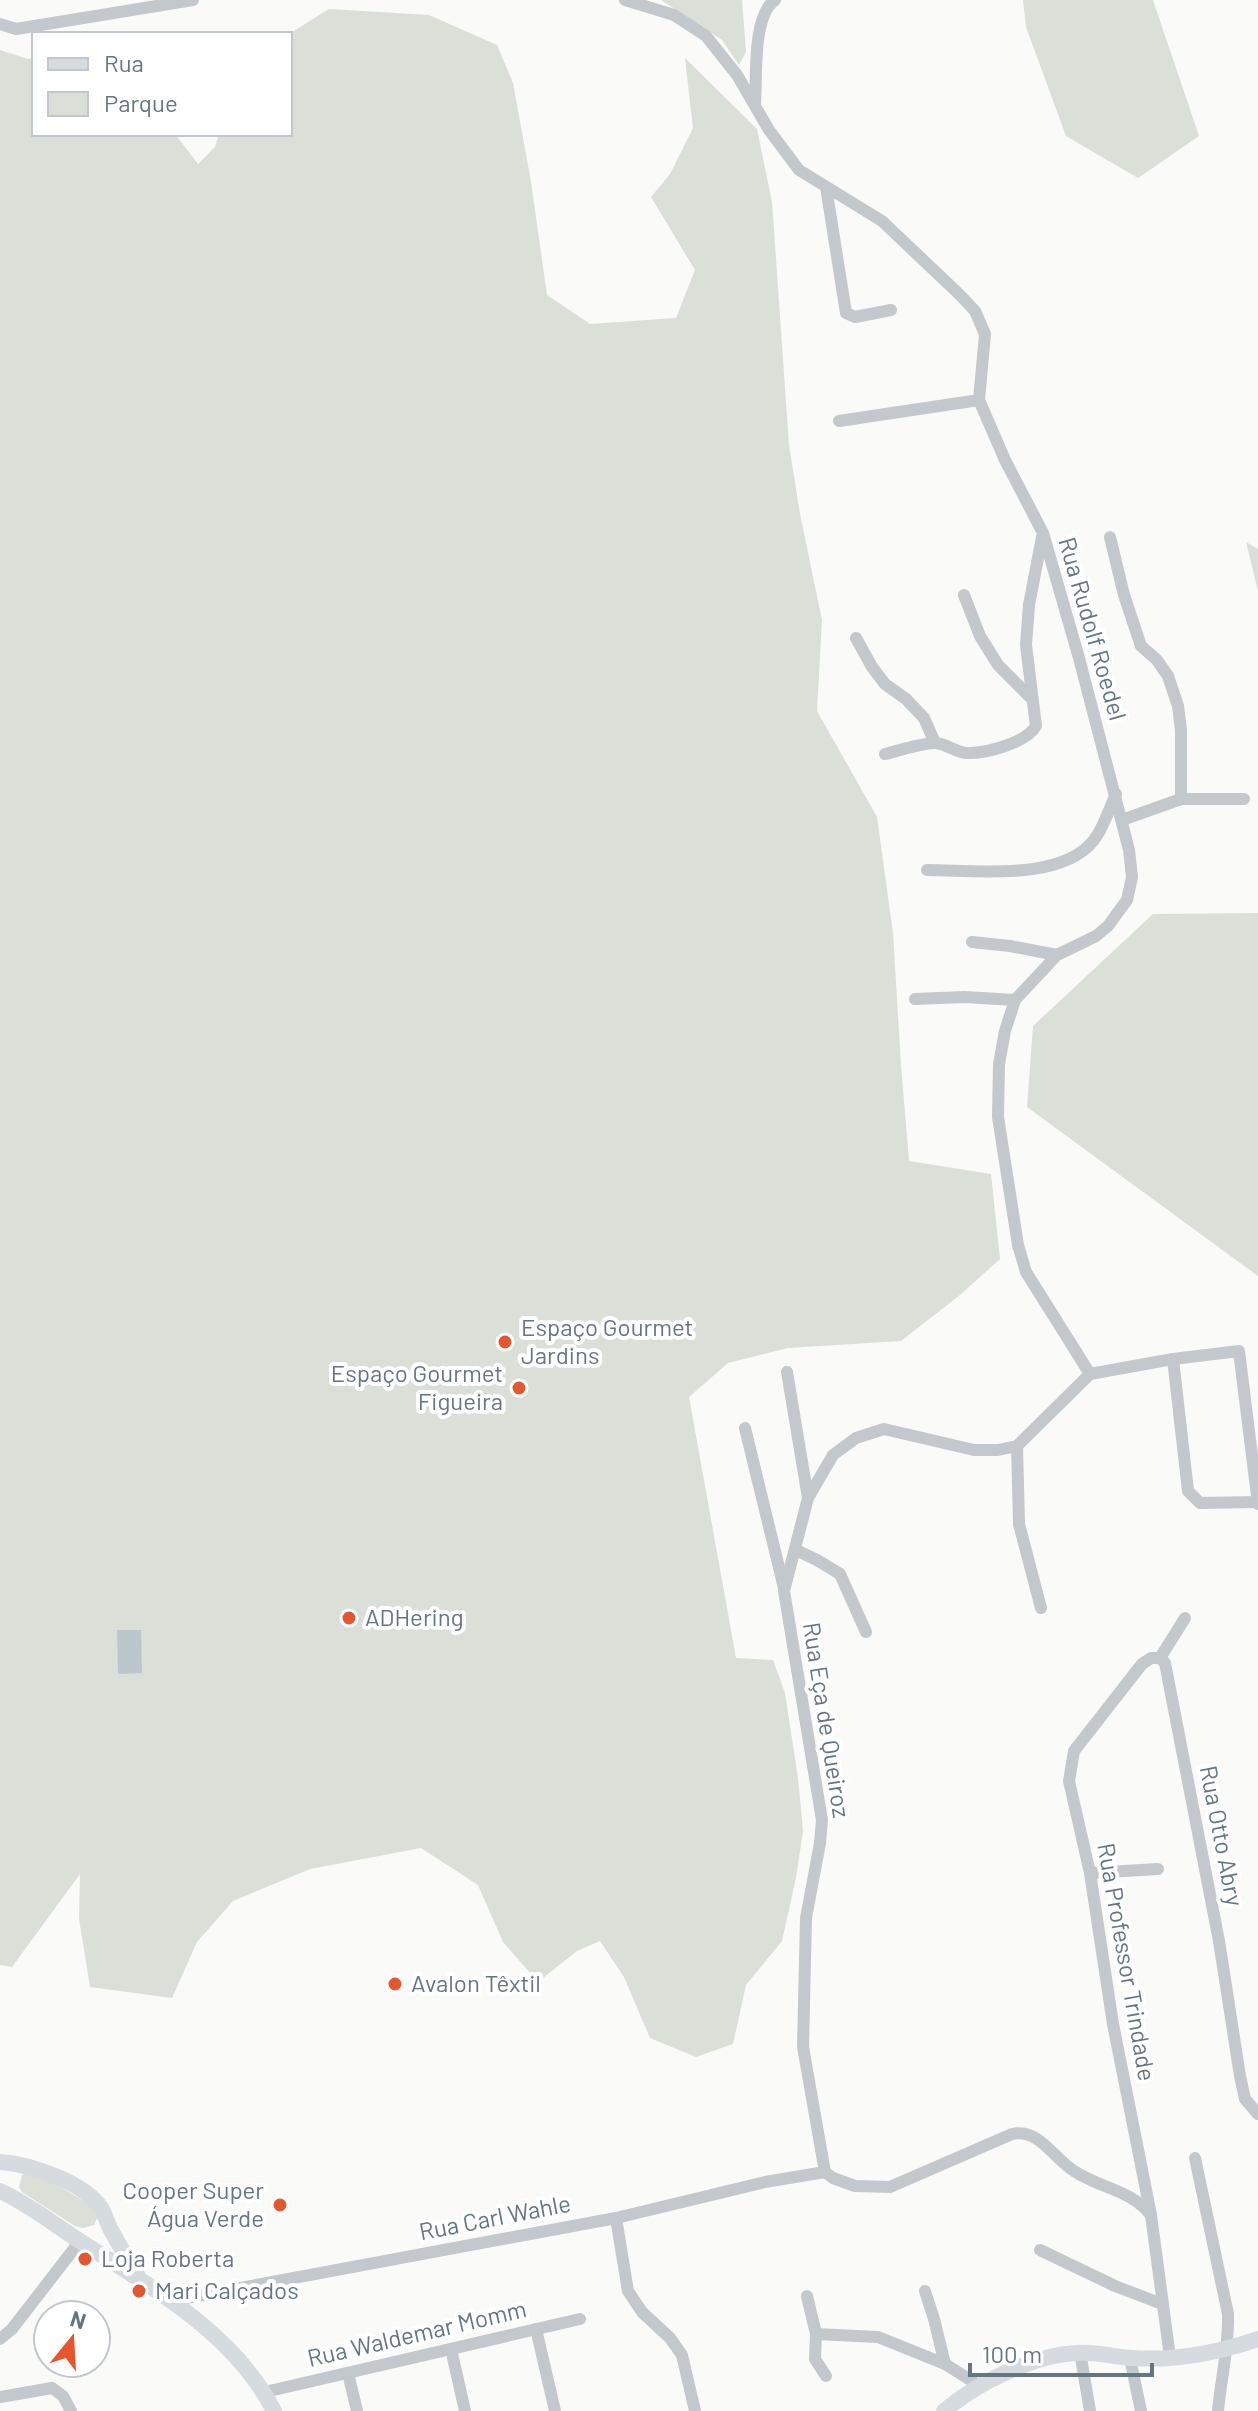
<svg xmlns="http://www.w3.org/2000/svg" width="1258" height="2411" font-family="Barlow,sans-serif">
  <rect width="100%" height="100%" fill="#fafaf8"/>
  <!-- green -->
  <g fill="#dadfd7">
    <path d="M 661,0 L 742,0 L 746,52 L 739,65 L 722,40 Z"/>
    <path d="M 1023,0 L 1153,0 L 1199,136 L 1138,178 L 1066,136 L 1026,27 Z"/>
    <path d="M 329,9 L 429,15 L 497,45 L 513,83 L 531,182 L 547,295 L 590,324 L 676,318 L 695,270 L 651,197 L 670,174 L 693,128 L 685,58 L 757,129 L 772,202 L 789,445 L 800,514 L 822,620 L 817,711 L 877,817 L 893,933 L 901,1065 L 909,1161 L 991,1174 L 1000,1259 L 960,1295 L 901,1341 L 788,1348 L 728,1363 L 689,1397 L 736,1658 L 773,1660 L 785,1693 L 798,1778 L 803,1831 L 796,1878 L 782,1941 L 746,1985 L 733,2044 L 696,2057 L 650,2038 L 624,1977 L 600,1941 L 577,1951 L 538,1982 L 503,1942 L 478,1885 L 421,1848 L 310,1869 L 233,1901 L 197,1942 L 172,1998 L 90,1987 L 79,1919 L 80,1874 L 12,1967 L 0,1965 L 0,50 L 28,59 L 34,58 L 34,134 L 175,134 L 198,164 L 215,147 L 219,134 L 290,134 L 289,34 Z"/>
    <path d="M 1246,542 L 1258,549 L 1258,591 Z"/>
    <path d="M 1258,913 L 1258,1276 L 1027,1107 L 1033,1026 L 1153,914 Z"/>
    <path d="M 33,2171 L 89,2204 L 98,2216 L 94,2225 L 83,2228 L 75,2226 L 22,2192 L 19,2187 L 22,2175 Z"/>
  </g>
  <!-- water -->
  <path fill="#bbc7cb" d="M 117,1630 L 141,1630 L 142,1673 L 118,1674 Z"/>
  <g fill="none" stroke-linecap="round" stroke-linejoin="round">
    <!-- minor -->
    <g stroke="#c3c8cc" stroke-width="12">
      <path d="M 625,0 L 674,15 L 706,36 L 737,75 L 769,130 L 799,170 L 882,221 L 960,295 L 975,311 L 985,334 L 979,400 L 1005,460 L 1043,533 L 1079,658 L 1129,850 L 1132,877 L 1127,900 L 1108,926 L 1096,936 L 1057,955 L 1015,1000 L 1005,1031 L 999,1064 L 998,1117 L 1018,1245 L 1026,1272 L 1090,1374"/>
      <path d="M 0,24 L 16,29 L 193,0"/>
      <path d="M 755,104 C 757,78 752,16 775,0"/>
      <path d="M 826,187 L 846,313 L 855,317 L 891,310"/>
      <path d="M 839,421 L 979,400"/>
      <path d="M 1110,537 L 1124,595 L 1141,646 L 1157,660 L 1168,676 L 1178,706 L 1181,730 L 1181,799"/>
      <path d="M 964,595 L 980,636 L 998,665 L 1032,699"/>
      <path d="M 856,638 L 872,667 L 885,684 L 906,699 L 924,718 L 935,743"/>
      <path d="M 885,754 C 897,751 926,742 936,743 C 946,744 956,752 966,753 C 985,754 1026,743 1036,726 L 1026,645 L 1029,605 L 1042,537"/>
      <path d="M 1122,820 L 1181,799 L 1244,799"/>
      <path d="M 927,870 C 975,870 1061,882 1094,840 C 1104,827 1109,809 1116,794"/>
      <path d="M 972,942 L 1010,946 L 1057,955"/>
      <path d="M 915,999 L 964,997 L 1015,1000"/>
      <path d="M 1173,1359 L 1188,1491 L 1200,1503 L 1258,1502"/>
      <path d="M 787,1372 L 808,1498"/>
      <path d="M 745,1428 L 784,1588"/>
      <path d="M 1017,1446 L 1019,1524 L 1041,1608"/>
      <path d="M 796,1550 L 817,1560 L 840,1574 L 866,1632"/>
      <path d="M 1160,1658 L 1165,1663 L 1219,1941 L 1240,2076 L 1245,2099 L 1258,2114"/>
      <path d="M 1090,1873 L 1158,1869"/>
      <path d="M 1195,2158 L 1228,2314 C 1229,2347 1221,2378 1218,2411"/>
      <path d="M 1151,2215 C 1132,2190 1099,2188 1074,2171 C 1053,2158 1039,2128 1012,2134 L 890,2187 L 855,2186 L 833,2178 L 825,2172 L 803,2047 L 806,1918 L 820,1843 L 822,1820 L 784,1591 L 808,1498 L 833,1455 L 856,1438 L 884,1429 L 974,1450 L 998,1450 L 1017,1446 L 1090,1374 L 1173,1359 L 1239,1351 L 1258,1504"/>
      <path d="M 616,2218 L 628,2291 L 642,2312 L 670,2338 L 682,2355 L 695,2411"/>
      <path d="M 1040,2250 L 1115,2286 L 1162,2304"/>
      <path d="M 925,2291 L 934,2319 L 945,2364"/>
      <path d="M 807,2296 L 816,2334 L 878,2337 L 945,2364 L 980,2386"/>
      <path d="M 170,2301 L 616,2218 L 765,2182 L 825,2172"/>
      <path d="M 536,2329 L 555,2411"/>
      <path d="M 816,2334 L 815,2359 L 826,2376"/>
      <path d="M 0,2339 L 12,2329 L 80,2241"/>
      <path d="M 451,2349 L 465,2411"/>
      <path d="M 1080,2352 L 1090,2411"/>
      <path d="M 1170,2357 L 1151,2215 L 1113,2024 L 1090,1873 L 1069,1781 L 1074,1751 L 1142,1664 L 1151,1658 L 1160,1658 L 1185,1618"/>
      <path d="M 1130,2358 L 1141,2411"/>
      <path d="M 348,2373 L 357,2411"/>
      <path d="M 265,2392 L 580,2319"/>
      <path d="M 0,2397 L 52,2388 L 63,2396 L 71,2411"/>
    </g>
    <!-- major -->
    <g stroke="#d6dbdf" stroke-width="16">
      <path d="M 0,2162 C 29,2164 84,2182 101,2208 C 105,2214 107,2223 111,2230 C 119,2245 128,2260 137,2274"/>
      <path d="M 0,2191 C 29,2204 56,2226 83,2243 C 154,2289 235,2334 274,2411"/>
      <path d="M 944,2411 C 977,2383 1033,2355 1077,2353 C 1096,2351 1113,2357 1132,2358 C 1175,2361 1217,2353 1258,2339"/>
    </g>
  </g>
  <!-- markers -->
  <g fill="#e4572e" stroke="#fff" stroke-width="3">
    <circle cx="505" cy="1342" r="8"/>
    <circle cx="519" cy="1388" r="8"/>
    <circle cx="349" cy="1618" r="8"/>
    <circle cx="395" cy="1984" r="8"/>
    <circle cx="280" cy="2205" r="8"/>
    <circle cx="85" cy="2259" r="8"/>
    <circle cx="139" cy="2291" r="8"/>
  </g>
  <g text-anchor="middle" stroke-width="8" stroke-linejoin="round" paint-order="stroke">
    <!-- street labels -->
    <g font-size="24" fill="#657683" stroke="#fff">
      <text transform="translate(1092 629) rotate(74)" y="8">Rua Rudolf Roedel</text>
      <text transform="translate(826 1720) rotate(81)" y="8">Rua Eça de Queiroz</text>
      <text transform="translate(1221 1836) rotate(79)" y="8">Rua Otto Abry</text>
      <text transform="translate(1126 1962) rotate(80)" y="8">Rua Professor Trindade</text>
      <text transform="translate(495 2218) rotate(-11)" y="8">Rua Carl Wahle</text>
      <text transform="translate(417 2334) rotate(-13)" y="8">Rua Waldemar Momm</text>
    </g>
    <!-- poi labels -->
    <g font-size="24" fill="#657683" stroke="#fff" text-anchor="start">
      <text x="521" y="1336">Espaço Gourmet<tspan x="521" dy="28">Jardins</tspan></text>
      <text x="503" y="1382" text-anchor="end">Espaço Gourmet<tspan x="503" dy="28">Figueira</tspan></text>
      <text x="365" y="1626">ADHering</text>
      <text x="411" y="1992">Avalon Têxtil</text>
      <text x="264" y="2199" text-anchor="end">Cooper Super<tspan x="264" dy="28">Água Verde</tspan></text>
      <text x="101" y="2267">Loja Roberta</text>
      <text x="155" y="2299">Mari Calçados</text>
    </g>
  </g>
  <!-- legend -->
  <rect x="32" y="32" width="260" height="104" fill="#ffffff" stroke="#c1c8cd" stroke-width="2"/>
  <rect x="48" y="58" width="40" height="12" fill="#d6dbdf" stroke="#c1c8cd" stroke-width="2"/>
  <text x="104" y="72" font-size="24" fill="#657683">Rua</text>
  <rect x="48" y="92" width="40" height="24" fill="#dadfd7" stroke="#c1c8cd" stroke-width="2"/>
  <text x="104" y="112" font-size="24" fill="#657683">Parque</text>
  <!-- north arrow -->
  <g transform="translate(72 2339) rotate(18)"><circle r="38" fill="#ffffff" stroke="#c1c8cd" stroke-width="2"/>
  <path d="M0-6L14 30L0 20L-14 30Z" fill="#e4572e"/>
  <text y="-12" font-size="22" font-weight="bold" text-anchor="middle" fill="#657683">N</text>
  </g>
  <!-- scale -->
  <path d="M970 2363v12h182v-12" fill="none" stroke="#657683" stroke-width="4"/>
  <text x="982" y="2363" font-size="24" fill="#657683" stroke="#ffffff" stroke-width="6" paint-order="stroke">100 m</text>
</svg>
